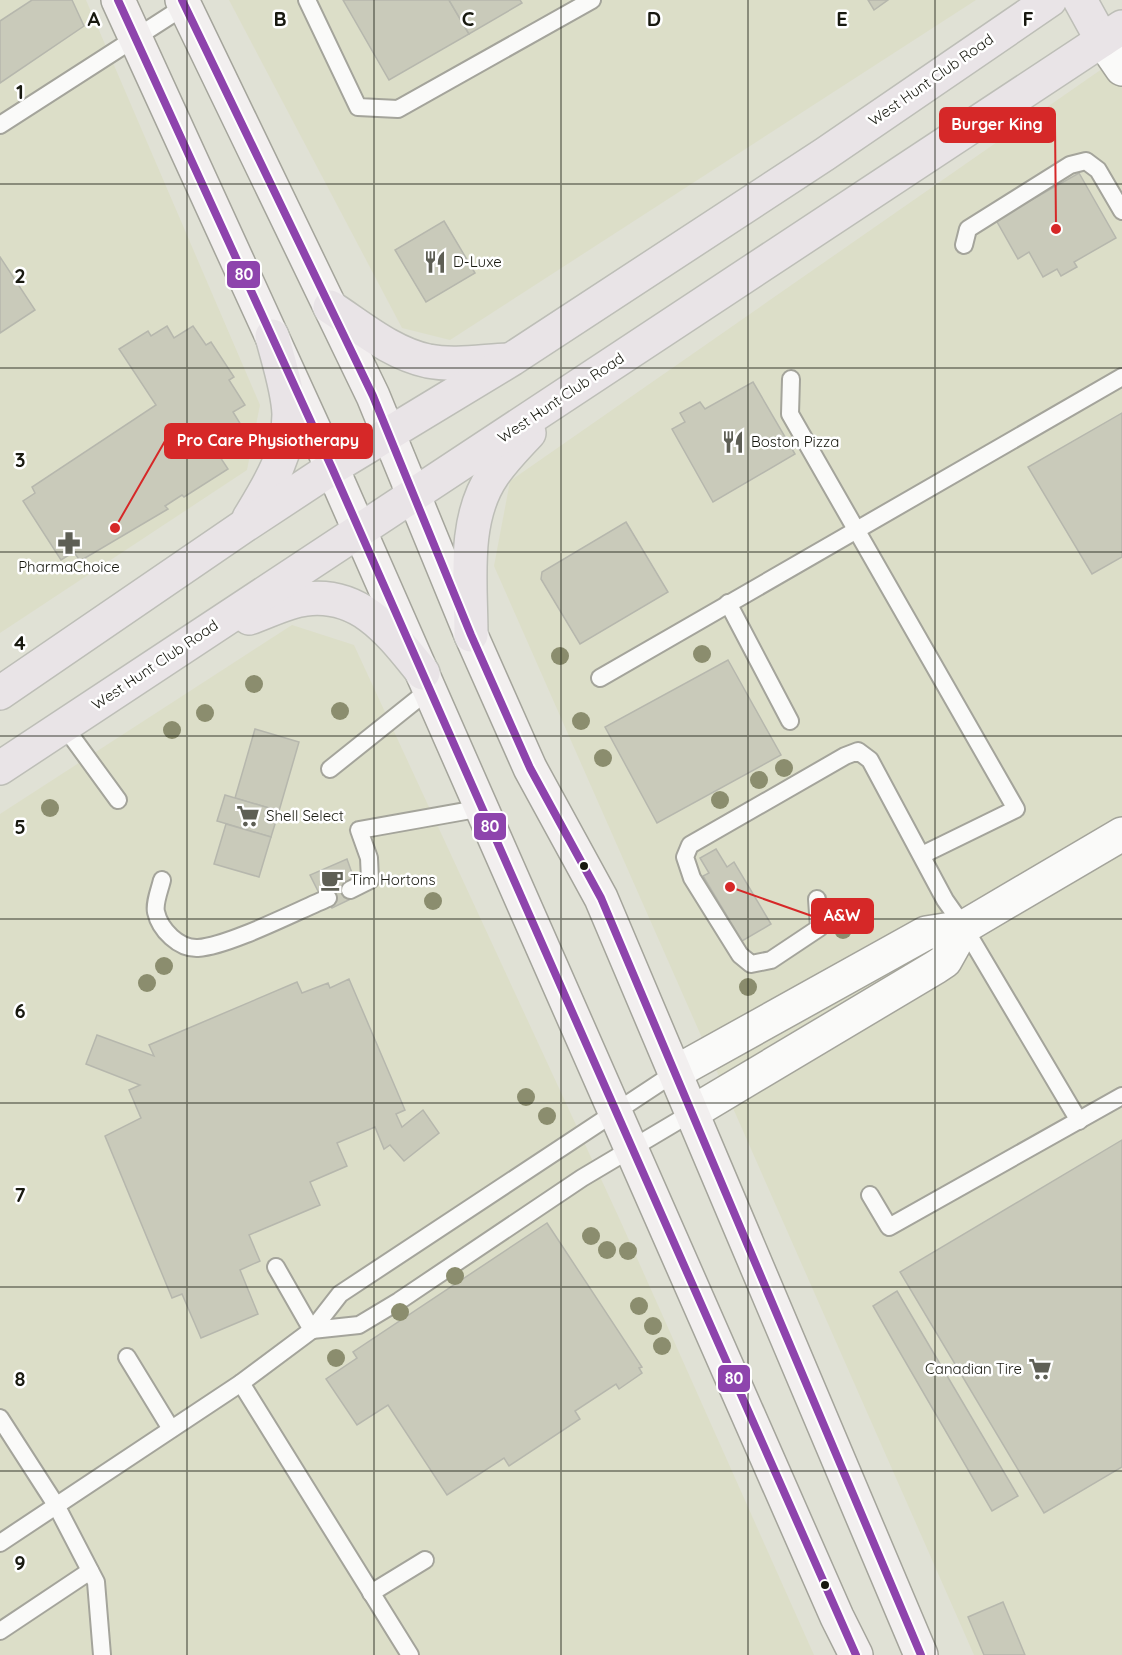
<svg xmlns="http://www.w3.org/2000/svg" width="1122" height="1655" font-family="Quicksand,sans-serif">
  <rect width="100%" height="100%" fill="#e0e1d5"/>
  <!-- built -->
  <g fill="#dcdec8">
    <path d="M 0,0 L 86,0 L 260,405 L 247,470 L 0,633 Z"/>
    <path d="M 229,0 L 976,0 L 450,340 L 402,328 Z"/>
    <path d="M 1122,55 L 1122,1655 L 974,1655 L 494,566 L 510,481 Z"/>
    <path d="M 292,625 L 354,645 L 620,1220 L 814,1655 L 0,1655 L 0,814 Z"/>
  </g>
  <!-- building -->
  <g fill="#c9caba" stroke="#b6b7ad" stroke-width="1.5">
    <path d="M 32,0 L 72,0 L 84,26 L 0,83 L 0,21 Z"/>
    <path d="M 343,0 L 449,0 L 469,34 L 389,80 Z"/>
    <path d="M 449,0 L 520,0 L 522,3 L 469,34 Z"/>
    <path d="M 868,0 L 888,0 L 874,10 Z"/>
    <path d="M 1079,173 L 1116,238 L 1074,262 L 1077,267 L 1061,276 L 1057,269 L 1043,277 L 1029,252 L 1018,259 L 996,220 Z"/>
    <path d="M 444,221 L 475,273 L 426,302 L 395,250 Z"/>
    <path d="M 0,257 L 35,310 L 0,333 Z"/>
    <path d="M 167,326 L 174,338 L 193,326 L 206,345 L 211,342 L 234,377 L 229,380 L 245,405 L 233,412 L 249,438 L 220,457 L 228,469 L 184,497 L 182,495 L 165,506 L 168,509 L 80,561 L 74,552 L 61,560 L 23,501 L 35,493 L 32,487 L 156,405 L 119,349 L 148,331 L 151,336 Z"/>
    <path d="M 753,382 L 795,454 L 713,502 L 672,429 L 685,422 L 680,413 L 700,402 L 705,409 Z"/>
    <path d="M 1122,413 L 1122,557 L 1092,574 L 1028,467 Z"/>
    <path d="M 626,522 L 668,592 L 580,644 L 541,579 L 542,572 Z"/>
    <path d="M 728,660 L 781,755 L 657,823 L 605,727 Z"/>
    <path d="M 255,729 L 299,742 L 279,811 L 235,798 Z"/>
    <path d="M 225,795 L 279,811 L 271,837 L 217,821 Z"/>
    <path d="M 226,824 L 271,837 L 259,877 L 214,864 Z"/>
    <path d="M 716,849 L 727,867 L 734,862 L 771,924 L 742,941 L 703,876 L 709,873 L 700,858 Z"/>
    <path d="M 347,859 L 353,876 L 348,885 L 355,897 L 332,908 L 324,892 L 318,891 L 310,875 Z"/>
    <path d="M 349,979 L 405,1110 L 396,1114 L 402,1127 L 423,1110 L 439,1133 L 404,1161 L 390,1145 L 384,1149 L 375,1127 L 337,1143 L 347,1166 L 310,1182 L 320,1205 L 249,1235 L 260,1261 L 240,1270 L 258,1314 L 201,1338 L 182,1294 L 172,1298 L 105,1136 L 141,1118 L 129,1090 L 140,1085 L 86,1064 L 97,1035 L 154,1056 L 149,1045 L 297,982 L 302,993 L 328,983 L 330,988 Z"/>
    <path d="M 1122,1140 L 1122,1467 L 1044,1513 L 900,1272 Z"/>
    <path d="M 547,1223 L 642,1367 L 639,1368 L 642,1373 L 619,1389 L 616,1384 L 575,1411 L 580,1419 L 509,1466 L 504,1458 L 447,1495 L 388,1405 L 357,1425 L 326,1379 L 357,1358 L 353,1352 Z"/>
    <path d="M 897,1291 L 1018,1496 L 992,1511 L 873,1306 Z"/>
    <path d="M 1003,1602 L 1025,1655 L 984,1655 L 968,1617 Z"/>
  </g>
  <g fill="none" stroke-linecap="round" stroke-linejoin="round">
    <!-- lane casing -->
    <g stroke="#a4a49b" stroke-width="20">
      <g id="lane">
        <path d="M 307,0 L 358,107 L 398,109 L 592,0"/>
        <path d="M 0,125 L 185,6"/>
        <path d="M 964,245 L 968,229 L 1070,165 L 1086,161 L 1098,170 L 1122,211"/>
        <path d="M 791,379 L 790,414 L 1016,809 L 922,855"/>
        <path d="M 728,603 L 790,721"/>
        <path d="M 600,678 L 1122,377"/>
        <path d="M 64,726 L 118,800"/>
        <path d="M 330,769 L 430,689"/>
        <path d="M 162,880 C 160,889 154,903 156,912 C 160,930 179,949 198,948 C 229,946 297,911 328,898"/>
        <path d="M 350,890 L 370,880 L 369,858 L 359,830 L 482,808"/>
        <path d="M 817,899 L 819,928 L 771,960 L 751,964 L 740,955 L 692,878 L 685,857 L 690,845 L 845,756 L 858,751 L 870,760 L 945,900 L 964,927 L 1079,1121"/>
        <path d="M 870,1195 L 889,1227 L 1122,1096"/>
        <path d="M 276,1267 L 312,1330"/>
        <path d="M 312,1330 L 359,1325 L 399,1301 L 582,1178 L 693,1112"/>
        <path d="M 127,1357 L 171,1429"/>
        <path d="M 241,1383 L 410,1655"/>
        <path d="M 0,1418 L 56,1505 L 96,1582 L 102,1655"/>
        <path d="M 0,1543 L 241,1383 L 312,1330 L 340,1294 L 676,1072"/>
        <path d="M 371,1593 L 425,1560"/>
        <path d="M 0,1631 L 90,1571"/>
      </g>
    </g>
    <!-- street casing -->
    <g stroke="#a4a49b" stroke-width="36">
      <g id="street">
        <path d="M 1102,40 L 1122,69"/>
        <path d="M 676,1072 L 926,933 L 964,927 L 1122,834"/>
        <path d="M 693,1112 L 936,967 L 945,961 L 964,927"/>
      </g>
    </g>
    <!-- secondary casing -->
    <g stroke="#a4a49b" stroke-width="36">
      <g id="secondary">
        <path d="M 118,0 L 332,468 L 837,1617 L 856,1655"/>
        <path d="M 182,0 L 373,396 L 471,635 L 530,768 L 601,898 L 921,1655"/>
      </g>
    </g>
    <!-- primary casing -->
    <g stroke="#bdbeb7" stroke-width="36">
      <g id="primary">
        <path d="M 1080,0 L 1102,40"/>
        <path d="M 330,307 C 361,327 391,353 428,361 C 454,366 482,361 508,360"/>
        <path d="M 249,518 C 269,485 289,454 289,414 C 288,389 278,360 272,336"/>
        <path d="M 249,618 C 267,612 287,601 306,599 C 362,592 392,635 423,673"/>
        <path d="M 471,635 C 471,584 462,520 493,475 C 503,460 517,446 529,433"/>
        <path d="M 0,693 L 244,526 L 332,468 L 512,359 L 825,154 L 1050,0"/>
        <path d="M 0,768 L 1122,27"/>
      </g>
    </g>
    <!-- lane -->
    <use href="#lane" stroke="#fafaf9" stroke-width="16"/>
    <!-- street -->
    <use href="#street" stroke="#fafaf9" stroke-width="33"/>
    <!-- secondary -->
    <use href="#secondary" stroke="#f2efef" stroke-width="33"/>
    <!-- primary -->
    <use href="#primary" stroke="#e9e4e7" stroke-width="33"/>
    <!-- bus-1 casing -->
    <g stroke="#fff" stroke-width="12">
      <g id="bus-1">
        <path d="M 118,0 L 332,468 L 856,1655"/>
        <path d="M 182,0 L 373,396 L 471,635 L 530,768 L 601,898 L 921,1655"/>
      </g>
    </g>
    <!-- bus-1 -->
    <use href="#bus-1" stroke="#8e44ad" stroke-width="8"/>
  </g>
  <!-- trees -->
  <g fill="#8b8d6e">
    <circle cx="702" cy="654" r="9"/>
    <circle cx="560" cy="656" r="9"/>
    <circle cx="254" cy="684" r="9"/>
    <circle cx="340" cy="711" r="9"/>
    <circle cx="205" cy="713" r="9"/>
    <circle cx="581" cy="721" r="9"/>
    <circle cx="172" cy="730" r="9"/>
    <circle cx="603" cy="758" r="9"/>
    <circle cx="784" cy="768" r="9"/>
    <circle cx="759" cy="780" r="9"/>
    <circle cx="720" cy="800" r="9"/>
    <circle cx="50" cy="808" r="9"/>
    <circle cx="433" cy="901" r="9"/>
    <circle cx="843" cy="930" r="9"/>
    <circle cx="164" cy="966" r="9"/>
    <circle cx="147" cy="983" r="9"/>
    <circle cx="748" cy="987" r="9"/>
    <circle cx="526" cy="1097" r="9"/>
    <circle cx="547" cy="1116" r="9"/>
    <circle cx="591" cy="1236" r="9"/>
    <circle cx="607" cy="1250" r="9"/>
    <circle cx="628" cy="1251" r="9"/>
    <circle cx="455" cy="1276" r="9"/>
    <circle cx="639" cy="1306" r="9"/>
    <circle cx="400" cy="1312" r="9"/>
    <circle cx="653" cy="1326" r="9"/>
    <circle cx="662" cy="1346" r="9"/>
    <circle cx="336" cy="1358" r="9"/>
  </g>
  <!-- grid -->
  <path fill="none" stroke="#181910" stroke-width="1.5" stroke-opacity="0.55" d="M 187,0 L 187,1655M 374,0 L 374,1655M 561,0 L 561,1655M 748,0 L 748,1655M 935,0 L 935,1655M 0,184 L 1122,184M 0,368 L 1122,368M 0,552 L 1122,552M 0,736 L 1122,736M 0,919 L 1122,919M 0,1103 L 1122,1103M 0,1287 L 1122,1287M 0,1471 L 1122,1471"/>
  <!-- icons -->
  <defs>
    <g id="restaurant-bare" transform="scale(1.8)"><path d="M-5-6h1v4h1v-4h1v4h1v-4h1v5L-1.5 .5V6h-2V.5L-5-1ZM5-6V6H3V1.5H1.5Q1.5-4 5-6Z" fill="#5e5f55" stroke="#fff" stroke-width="2.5" paint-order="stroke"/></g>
    <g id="pharmacy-bare" transform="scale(1.8)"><path d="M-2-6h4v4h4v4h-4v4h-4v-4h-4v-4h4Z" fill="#5e5f55" stroke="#fff" stroke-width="2.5" paint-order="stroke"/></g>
    <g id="supermarket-bare" transform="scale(1.8)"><path d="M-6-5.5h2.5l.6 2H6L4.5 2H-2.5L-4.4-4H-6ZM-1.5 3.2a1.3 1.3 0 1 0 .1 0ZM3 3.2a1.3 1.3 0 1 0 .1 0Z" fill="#5e5f55" stroke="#fff" stroke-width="2.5" paint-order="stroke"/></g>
    <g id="cafe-bare" transform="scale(1.8)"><path d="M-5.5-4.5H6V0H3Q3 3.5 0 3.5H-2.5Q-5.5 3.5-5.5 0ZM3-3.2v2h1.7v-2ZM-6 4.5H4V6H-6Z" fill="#5e5f55" stroke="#fff" stroke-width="2.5" paint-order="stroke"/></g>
  </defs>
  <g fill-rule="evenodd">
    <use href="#restaurant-bare" x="435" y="262"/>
    <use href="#restaurant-bare" x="733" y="442"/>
    <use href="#pharmacy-bare" x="69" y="543"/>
    <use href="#supermarket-bare" x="248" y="816"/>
    <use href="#cafe-bare" x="332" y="880"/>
    <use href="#supermarket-bare" x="1040" y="1369"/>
  </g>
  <!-- markers -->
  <g fill="#181910" stroke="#fff" stroke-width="2">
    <circle cx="584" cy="866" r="5"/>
    <circle cx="825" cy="1585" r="5"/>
  </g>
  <g text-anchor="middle" stroke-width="5" stroke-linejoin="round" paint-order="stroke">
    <!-- street labels -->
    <g font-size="15" fill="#181910" stroke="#fff">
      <text transform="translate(931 80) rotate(-35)" y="5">West Hunt Club Road</text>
      <text transform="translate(561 398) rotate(-34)" y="5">West Hunt Club Road</text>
      <text transform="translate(155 665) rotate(-34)" y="5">West Hunt Club Road</text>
    </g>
    <!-- poi labels -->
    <g font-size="15" fill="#181910" stroke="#fff" text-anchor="start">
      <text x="453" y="267">D-Luxe</text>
      <text x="751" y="447">Boston Pizza</text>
      <text x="69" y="572" text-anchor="middle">PharmaChoice</text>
      <text x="266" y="821">Shell Select</text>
      <text x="350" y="885">Tim Hortons</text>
      <text x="1022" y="1374" text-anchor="end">Canadian Tire</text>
    </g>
  </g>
  <g font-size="20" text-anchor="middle" font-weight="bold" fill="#181910" stroke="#fff" stroke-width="5" stroke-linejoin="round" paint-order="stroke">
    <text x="94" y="26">A</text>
    <text x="280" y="26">B</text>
    <text x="468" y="26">C</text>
    <text x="654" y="26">D</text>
    <text x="842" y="26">E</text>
    <text x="1028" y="26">F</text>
    <text x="20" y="99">1</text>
    <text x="20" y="283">2</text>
    <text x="20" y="467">3</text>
    <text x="20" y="650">4</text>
    <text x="20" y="834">5</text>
    <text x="20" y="1018">6</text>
    <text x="20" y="1202">7</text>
    <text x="20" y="1386">8</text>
    <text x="20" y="1570">9</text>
  </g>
  <!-- callouts -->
  <path fill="none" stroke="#d62828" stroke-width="2" d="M1056 229L1055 125M115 528L165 441M730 887L812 916"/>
  <g fill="#d62828" stroke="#fff" stroke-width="2">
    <circle cx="1056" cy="229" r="6"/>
    <circle cx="115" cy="528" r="6"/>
    <circle cx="730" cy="887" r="6"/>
  </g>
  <g fill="#d62828" stroke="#d62828" stroke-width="2">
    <rect x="940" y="108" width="115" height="34" rx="6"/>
    <rect x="165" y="424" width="207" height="34" rx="6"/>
    <rect x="812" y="899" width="61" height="34" rx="6"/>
  </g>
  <g font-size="16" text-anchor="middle" font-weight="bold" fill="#fff">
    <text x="997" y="130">Burger King</text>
    <text x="268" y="446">Pro Care Physiotherapy</text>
    <text x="842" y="921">A&amp;W</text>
  </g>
  <g stroke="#fff" stroke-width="2">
    <rect x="226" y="260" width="35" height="29" rx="6" fill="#8e44ad"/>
    <rect x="473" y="812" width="34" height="29" rx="6" fill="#8e44ad"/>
    <rect x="717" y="1364" width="34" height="29" rx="6" fill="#8e44ad"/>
  </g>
  <g font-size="16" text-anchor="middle" font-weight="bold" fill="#fff">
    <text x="244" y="280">80</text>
    <text x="490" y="832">80</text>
    <text x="734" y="1384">80</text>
  </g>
</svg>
